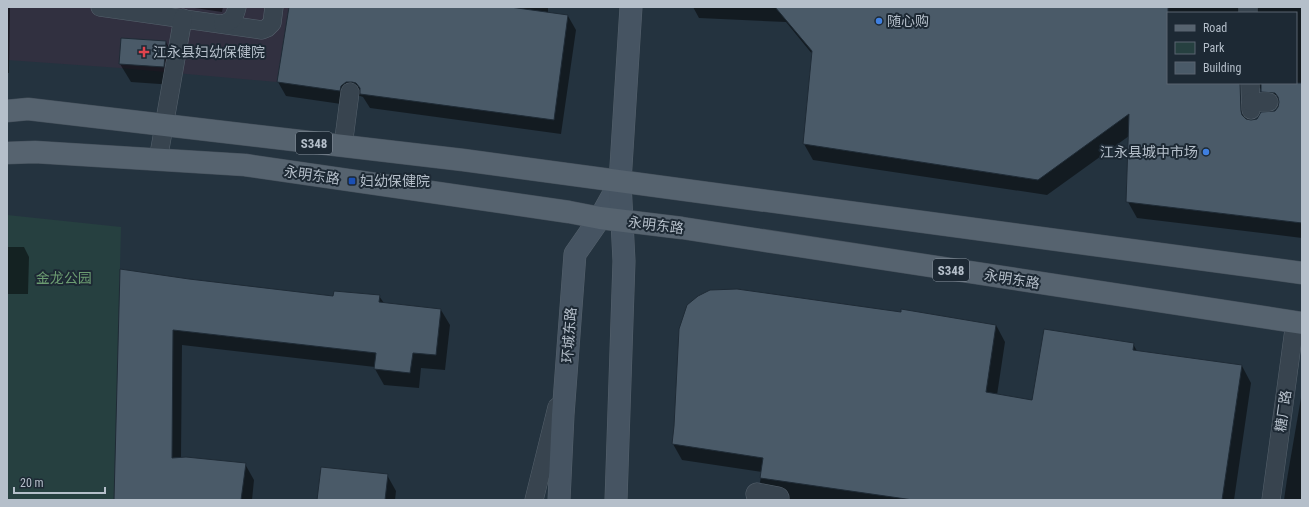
<svg xmlns="http://www.w3.org/2000/svg" width="1309" height="507" font-family="'Roboto Condensed','Noto Sans SC',sans-serif">
  <rect width="100%" height="100%" fill="#24333f"/>
  <!-- medical -->
  <path fill="#313040" d="M 7,7 L 289,7 L 277,82 L 120,68 L 7,60 Z"/>
  <!-- green -->
  <path fill="#264040" d="M 7,215 L 121,227 L 114,500 L 7,500 Z"/>
  <!-- shadow -->
  <g fill="#0007" fill-rule="evenodd">
    <path d="M 7,7 L 10,7 L 9,73 L 7,73 Z"/>
    <path d="M 188,7 L 223,7 L 222,12 Z"/>
    <path d="M 290,7 L 548,7 L 548,13 L 568,16 L 576,30 L 561,134 L 370,108 L 363,97 L 360,96 L 354,96 L 348,105 L 286,96 L 278,82 Z"/>
    <path d="M 693,7 L 1302,7 L 1302,238 L 1137,218 L 1128,202 L 1129,136 L 1047,195 L 813,160 L 804,144 L 813,55 L 786,22 L 699,18 ZM 1259,12 L 1259,13 L 1296,13 L 1296,83 L 1168,83 L 1168,13 L 1254,13 ZM 1260,88 L 1261,89 L 1271,107 L 1279,108 L 1275,112 L 1251,122 L 1249,121 L 1248,100 L 1254,90 Z"/>
    <path d="M 166,42 L 176,60 L 174,85 L 131,82 L 120,64 Z"/>
    <path d="M 7,247 L 24,247 L 29,257 L 28,294 L 7,294 Z"/>
    <path d="M 189,280 L 334,297 L 379,296 L 384,303 L 441,310 L 450,325 L 445,370 L 421,368 L 419,388 L 384,385 L 375,369 L 375,367 L 182,345 L 181,458 L 245,464 L 254,480 L 252,500 L 115,500 Z"/>
    <path d="M 996,325 L 1005,342 L 997,395 L 1033,401 L 1133,344 L 1137,351 L 1242,366 L 1251,383 L 1234,500 L 780,500 L 770,498 L 760,482 L 762,472 L 682,460 L 673,444 Z"/>
    <path d="M 1302,392 L 1302,500 L 1284,500 L 1287,479 Z"/>
    <path d="M 387,475 L 396,491 L 395,500 L 318,500 Z"/>
  </g>
  <!-- building -->
  <g fill="#4a5a68" stroke="#1f2b36">
    <path d="M 289,7 L 510,7 L 568,15 L 554,120 L 360,94 L 360,88 L 356,83 L 352,82 L 346,82 L 341,86 L 340,91 L 277,82 Z"/>
    <path d="M 775,7 L 1168,7 L 1168,83 L 1240,83 L 1241,111 L 1242,115 L 1246,119 L 1251,120 L 1257,119 L 1261,112 L 1275,111 L 1278,107 L 1279,102 L 1278,97 L 1275,93 L 1261,92 L 1261,83 L 1302,83 L 1302,223 L 1126,202 L 1129,114 L 1038,180 L 803,144 L 812,51 Z"/>
    <path d="M 121,38 L 166,41 L 164,67 L 119,64 Z"/>
    <path d="M 120,269 L 189,279 L 333,296 L 334,291 L 380,295 L 379,302 L 441,309 L 436,355 L 413,353 L 410,373 L 374,369 L 376,353 L 173,330 L 172,458 L 186,457 L 246,463 L 241,500 L 114,500 Z"/>
    <path d="M 737,289 L 901,312 L 901,309 L 996,325 L 986,392 L 1032,400 L 1044,329 L 1134,343 L 1133,350 L 1242,365 L 1222,500 L 913,500 L 760,478 L 763,458 L 672,444 L 674,426 L 679,329 L 687,305 L 698,296 L 710,290 Z"/>
    <path d="M 321,467 L 388,474 L 385,500 L 317,500 Z"/>
  </g>
  <g fill="none" stroke-linecap="round" stroke-linejoin="round">
    <!-- lane casing -->
    <g stroke="#56626d" stroke-width="19">
      <g id="lane">
        <path d="M 100,7 L 262,30 L 267,28 L 272,23 L 274,7"/>
        <path d="M 1248,7 L 1248,13"/>
        <path d="M 223,24 C 232,21 235,17 237,7"/>
        <path d="M 1250,83 L 1251,110"/>
        <path d="M 1251,102 L 1269,102"/>
        <path d="M 343,146 L 350,92"/>
        <path d="M 158,160 L 183,18"/>
        <path d="M 534,500 L 557,407"/>
        <path d="M 1271,500 L 1295,322"/>
      </g>
    </g>
    <!-- street casing -->
    <g stroke="#56626d" stroke-width="23">
      <path id="street" d="M 757,494 L 778,498"/>
    </g>
    <!-- secondary casing -->
    <g stroke="#56626d" stroke-width="23">
      <g id="secondary">
        <path d="M 559,500 L 563,415 L 575,254 L 600,218 L 620,182"/>
        <path d="M 616,500 L 624,261 L 620,182 L 631,7"/>
      </g>
    </g>
    <!-- primary casing -->
    <g stroke="#45505b" stroke-width="23">
      <g id="primary">
        <path d="M 7,111 L 28,109 L 463,160 L 1302,273"/>
        <path d="M 7,153 L 35,152 L 245,165 L 569,212 L 600,218 L 682,228 L 1302,323"/>
      </g>
    </g>
    <!-- lane -->
    <use href="#lane" stroke="#38444f" stroke-width="18"/>
    <!-- street -->
    <use href="#street" stroke="#38444f" stroke-width="22"/>
    <!-- secondary -->
    <use href="#secondary" stroke="#465462" stroke-width="22"/>
    <!-- primary -->
    <use href="#primary" stroke="#56636f" stroke-width="22"/>
  </g>
  <!-- markers -->
  <g fill="#3f7fe0" stroke="#1d2934" stroke-width="1.5">
    <circle cx="879" cy="21" r="4"/>
    <circle cx="1206" cy="152" r="4"/>
  </g>
  <path fill="#e0444e" stroke="#1d2934" stroke-width="1.5" d="M142 46h4v4h4v4h-4v4h-4v-4h-4v-4h4z"/>
  <rect fill="#1a4fb4" stroke="#1d2934" stroke-width="1.5" x="348" y="177" width="8" height="8" rx="2"/>
  <g text-anchor="middle" stroke-width="4" stroke-linejoin="round" paint-order="stroke">
    <!-- shield labels -->
    <g fill="#1d2934" stroke="#87929d" stroke-width="1">
      <rect x="296" y="132" width="36" height="22" rx="3"/>
      <rect x="933" y="259" width="36" height="22" rx="3"/>
    </g>
    <g font-size="13" font-weight="bold" fill="#b5bfca">
      <text x="314" y="148">S348</text>
      <text x="951" y="275">S348</text>
    </g>
    <!-- poi labels -->
    <g font-size="14" fill="#b5bfca" stroke="#1d2934" text-anchor="start">
      <text x="887" y="26">随心购</text>
      <text x="153" y="57">江永县妇幼保健院</text>
      <text x="1198" y="157" text-anchor="end">江永县城中市场</text>
      <text x="360" y="186">妇幼保健院</text>
    </g>
    <!-- street labels -->
    <g font-size="14" fill="#b5bfca" stroke="#1d2934">
      <text transform="translate(312 175) rotate(8)" y="5">永明东路</text>
      <text transform="translate(656 225) rotate(7)" y="5">永明东路</text>
      <text transform="translate(1012 279) rotate(9)" y="5">永明东路</text>
      <text transform="translate(569 335) rotate(-86)" y="5">环城东路</text>
      <text transform="translate(1283 411) rotate(-82)" y="5">糖厂路</text>
    </g>
    <!-- park labels -->
    <g font-size="14" fill="#6b9b71" stroke="#1d2934">
      <text x="64" y="283">金龙公园</text>
    </g>
  </g>
  <!-- border -->
  <rect width="1309" height="507" fill="none" stroke="#b5bfca" stroke-width="16"/>
  <!-- legend -->
  <rect x="1167" y="12" width="130" height="72" fill="#1d2934" stroke="#5a6570"/>
  <rect x="1175" y="25" width="20" height="6" fill="#56636f" stroke="#5a6570"/>
  <text x="1203" y="32" font-size="12" fill="#b5bfca">Road</text>
  <rect x="1175" y="42" width="20" height="12" fill="#264040" stroke="#5a6570"/>
  <text x="1203" y="52" font-size="12" fill="#b5bfca">Park</text>
  <rect x="1175" y="62" width="20" height="12" fill="#4a5a68" stroke="#5a6570"/>
  <text x="1203" y="72" font-size="12" fill="#b5bfca">Building</text>
  <!-- scale -->
  <path d="M14 487v6h91v-6" fill="none" stroke="#b5bfca" stroke-width="2"/>
  <text x="20" y="487" font-size="12" fill="#b5bfca" stroke="#1d2934" stroke-width="3" paint-order="stroke">20 m</text>
</svg>
